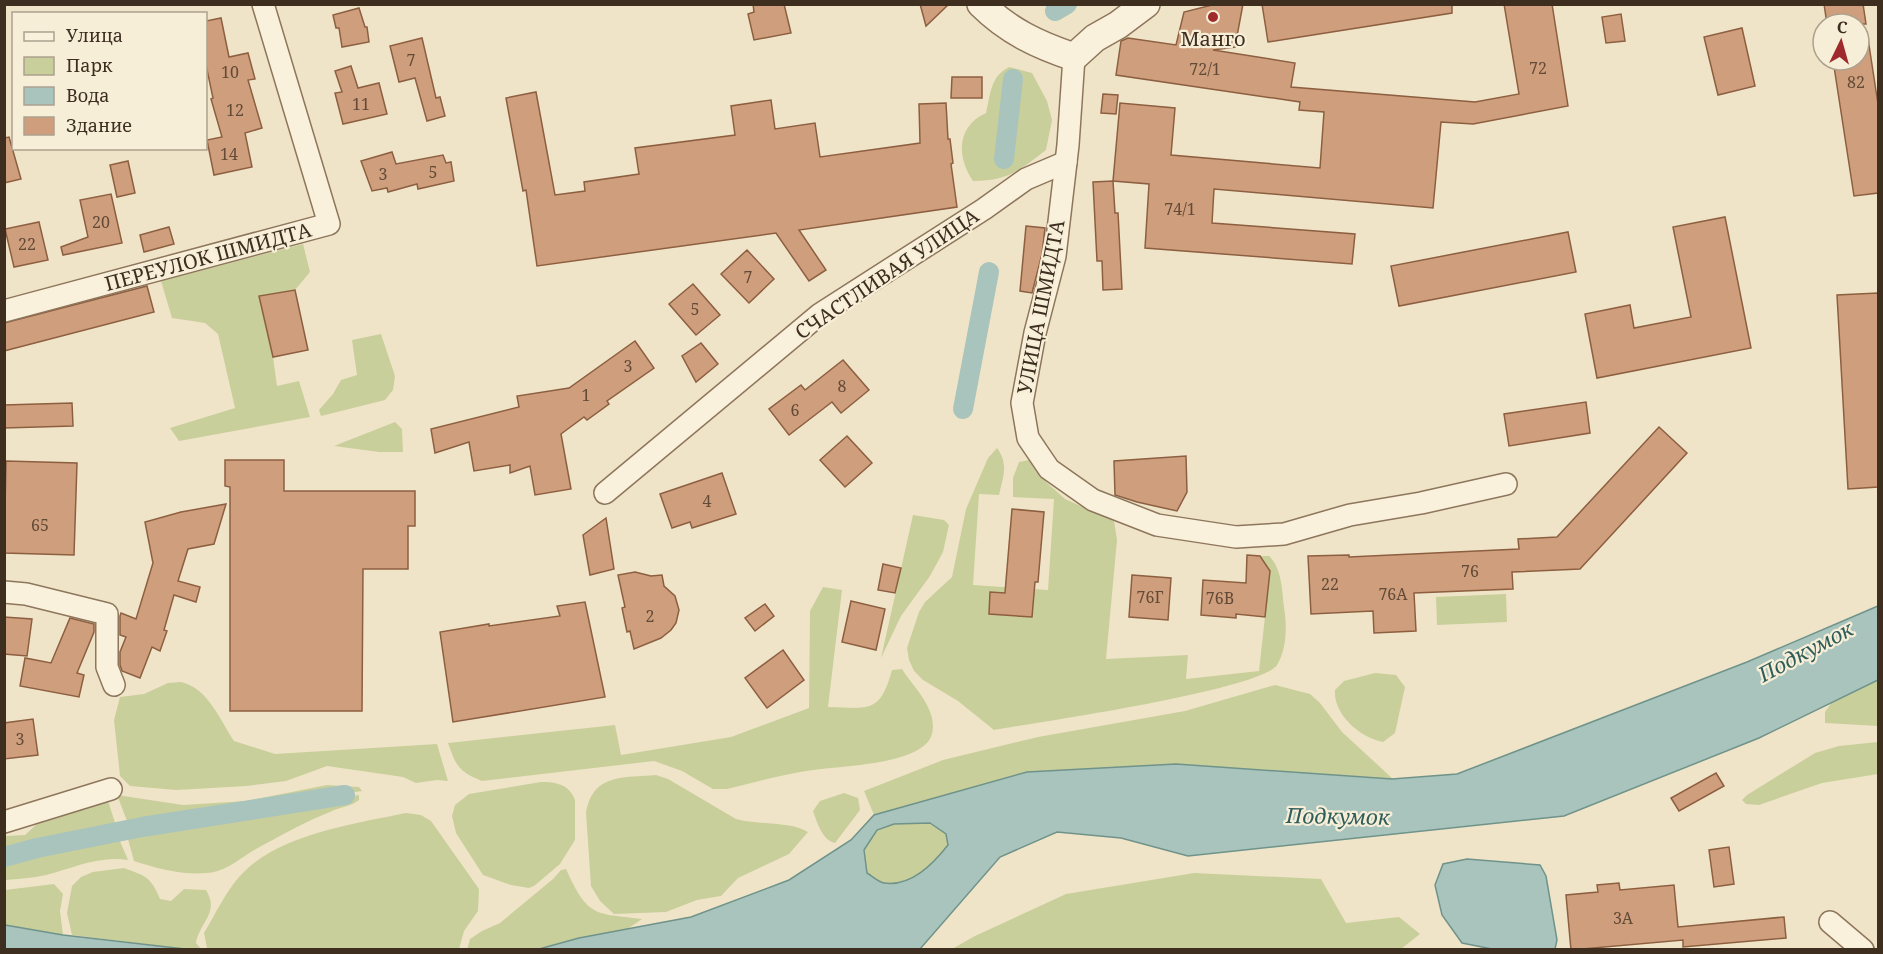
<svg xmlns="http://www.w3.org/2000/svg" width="1883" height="954" font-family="'Noto Serif',serif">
  <rect width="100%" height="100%" fill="#f0e4c8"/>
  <!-- green -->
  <g fill="#c9cf9b">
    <path d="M 1009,67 L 1032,73 L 1047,101 L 1052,120 L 1046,150 C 1020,170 1008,181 973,181 C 956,156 957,126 986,113 C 991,93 990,77 1009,67 Z"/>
    <path d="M 303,244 L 310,272 L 295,290 L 259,296 L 273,357 L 277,386 L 299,381 L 310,417 L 179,441 L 170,428 L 235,408 L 218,334 L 205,323 L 172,318 L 161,281 Z"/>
    <path d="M 381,334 L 395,376 L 393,390 L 385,400 L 321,416 L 319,410 L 333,394 L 341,380 L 357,375 L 352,340 Z"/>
    <path d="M 395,422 L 402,429 L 403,452 L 379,452 L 334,446 Z"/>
    <path d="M 997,448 C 1009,464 1003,477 999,495 L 979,494 L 973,585 L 1048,590 L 1054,499 L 1013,497 L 1013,478 L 1019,462 L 1029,460 L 1046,482 L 1065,499 L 1114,521 L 1117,540 L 1106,659 L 1188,655 L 1186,679 L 1259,671 L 1270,571 L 1260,556 L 1269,556 C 1282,568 1282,591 1284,607 C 1287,625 1287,649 1277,665 C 1261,690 1035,723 994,730 L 958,701 L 923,680 L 914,671 L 909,660 L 907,648 L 919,612 L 925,602 L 952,577 L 966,509 L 988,458 Z"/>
    <path d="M 913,515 L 944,520 L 949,525 L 943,552 L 930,576 L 901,616 L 881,658 Z"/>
    <path d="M 823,587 L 842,590 L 828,707 C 869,708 880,714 892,670 L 902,669 C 914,688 938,709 932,734 C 924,765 839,766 813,770 C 784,774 755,782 727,789 L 713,789 L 682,771 L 654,761 L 482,781 C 459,772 456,766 448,743 L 615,725 L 621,755 L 731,737 L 809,708 L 810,611 Z"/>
    <path d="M 1506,594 L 1507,622 L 1437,625 L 1436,597 Z"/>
    <path d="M 1375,673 L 1396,675 L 1405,687 L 1395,733 L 1383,742 C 1360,738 1333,714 1335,690 L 1344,681 Z"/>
    <path d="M 1878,680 L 1878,726 L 1825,723 L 1825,712 L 1832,702 Z"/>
    <path d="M 181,682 C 208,688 220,720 234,741 L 275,754 L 437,744 L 448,781 L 437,780 L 416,783 L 403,777 L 327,766 L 286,781 L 247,786 L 176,790 L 130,786 L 120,776 L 114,720 L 120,697 L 144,694 L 168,683 Z"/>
    <path d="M 1275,685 L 1310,694 L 1320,703 L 1342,732 L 1393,779 L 1176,764 L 1027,772 L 874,815 L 864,791 L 943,760 L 1038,737 L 1185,711 Z"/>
    <path d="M 1878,742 L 1878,774 L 1822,783 L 1759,805 L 1746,804 L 1742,800 L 1747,795 L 1815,753 L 1839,746 Z"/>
    <path d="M 656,775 L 668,779 L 736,819 C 757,825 791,821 808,832 L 789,854 L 738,878 L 721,896 L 697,900 L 666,912 L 614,914 L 600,901 L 591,886 L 586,813 C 593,773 623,778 656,775 Z"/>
    <path d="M 541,782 C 556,782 569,784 575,800 L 575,840 L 560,864 L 534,886 L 529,888 L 511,885 L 483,875 L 456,833 L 452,816 L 455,805 L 469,794 Z"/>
    <path d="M 327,785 L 359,787 L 362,791 L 129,826 L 117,795 L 183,805 L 246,801 Z"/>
    <path d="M 844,793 L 858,798 L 860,810 L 835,843 C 822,840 817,822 813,811 L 820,801 Z"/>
    <path d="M 359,795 L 359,800 C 350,807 340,807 330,812 C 304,822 280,836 256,849 C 240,858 226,872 207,873 C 182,875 158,869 134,861 L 126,832 Z"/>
    <path d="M 108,801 L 118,832 L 49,846 L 5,853 L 5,836 L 25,835 L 38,823 L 79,803 Z"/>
    <path d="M 406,813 L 421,815 L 431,821 L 479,889 L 478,911 L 464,931 L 459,949 L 207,948 L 204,933 C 215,915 225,893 239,877 C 275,835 353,824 406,813 Z"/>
    <path d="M 930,823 L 946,834 L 948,845 C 932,864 911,888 884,883 C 878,882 872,876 867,873 L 864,850 L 877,830 L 894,824 Z"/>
    <path d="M 119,839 L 128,860 C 100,855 73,868 46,875 C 33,878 18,879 5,880 L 5,860 Z"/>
    <path d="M 124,868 C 146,876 151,877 160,899 L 171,901 L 184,889 L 206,890 C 220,913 200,921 196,943 L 201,949 L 185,949 L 72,935 L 67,913 L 72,886 L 81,877 L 93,872 Z"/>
    <path d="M 566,869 C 588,917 593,913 642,919 L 626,930 L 535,949 L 467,950 L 470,939 L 482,931 L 500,923 L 553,879 L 561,870 Z"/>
    <path d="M 1194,873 L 1321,879 L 1346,923 L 1399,917 L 1420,934 L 1401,949 L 952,949 L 975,936 L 1066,894 Z"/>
    <path d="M 54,884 L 63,894 L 60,911 L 63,935 L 5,925 L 5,890 Z"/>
  </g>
  <!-- water -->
  <g fill="#a9c4bc" stroke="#6f938a" stroke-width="1.5" fill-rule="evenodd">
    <path d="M 1878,606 L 1878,680 L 1759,738 L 1564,816 L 1188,856 L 1121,838 L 1057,832 L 1000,857 L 920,949 L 539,949 L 579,938 L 691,917 L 789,880 L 851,840 L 874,815 L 1027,772 L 1176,764 L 1392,779 L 1457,774 L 1747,662 ZM 930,823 L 946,834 L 948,845 C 933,864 911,887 884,883 C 878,882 872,876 867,873 L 864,850 L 877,830 L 894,824 Z"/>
    <path d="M 1467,859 L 1540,865 L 1546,876 L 1557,940 L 1555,949 L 1492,949 L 1462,943 L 1442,915 L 1435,885 L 1443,864 Z"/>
    <path d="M 5,925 L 63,935 L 185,949 L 5,949 Z"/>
  </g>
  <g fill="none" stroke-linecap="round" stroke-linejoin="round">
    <!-- canal -->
    <g stroke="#a9c4bc" stroke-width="20">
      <path d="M 1055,11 L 1067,4"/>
      <path d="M 1004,159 L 1013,79"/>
      <path d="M 963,409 L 989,272"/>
      <path d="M 4,857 L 37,848 L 142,827 L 345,795"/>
    </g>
  </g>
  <!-- building -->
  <g fill="#cf9f7d" stroke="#8d5f41" stroke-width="1.5">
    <path d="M 753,4 L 784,4 L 791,33 L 754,40 L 748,14 L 754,12 Z"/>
    <path d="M 920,4 L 949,4 L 926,26 Z"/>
    <path d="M 1216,4 L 1243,4 L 1235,47 L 1213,50 L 1295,63 L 1291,87 L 1475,102 L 1519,94 L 1504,4 L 1552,4 L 1568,106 L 1473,124 L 1441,122 L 1433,208 L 1214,189 L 1212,223 L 1355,234 L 1352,264 L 1145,248 L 1149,184 L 1113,181 L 1120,103 L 1175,108 L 1171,155 L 1320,168 L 1324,112 L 1299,110 L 1300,102 L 1116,75 L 1121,41 L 1128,38 L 1176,45 L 1184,12 Z"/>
    <path d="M 1262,4 L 1452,4 L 1452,13 L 1268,42 Z"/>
    <path d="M 1824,4 L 1863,4 L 1866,24 L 1827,24 Z"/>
    <path d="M 359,8 L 365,27 L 367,27 L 369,42 L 342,47 L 339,28 L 336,28 L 333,15 Z"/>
    <path d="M 1621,14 L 1625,41 L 1606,43 L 1602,17 Z"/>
    <path d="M 221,18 L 229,57 L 248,53 L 255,79 L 248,80 L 262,128 L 245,133 L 252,167 L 214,175 L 207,140 L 222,137 L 211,99 L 213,98 L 206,65 L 206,21 Z"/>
    <path d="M 1742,28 L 1755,86 L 1718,95 L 1704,37 Z"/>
    <path d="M 1867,32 L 1878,104 L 1878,193 L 1854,196 L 1833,60 L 1859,60 L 1859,33 Z"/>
    <path d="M 422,38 L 436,98 L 440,97 L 445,116 L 427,121 L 415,78 L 399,82 L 390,46 Z"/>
    <path d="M 351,66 L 358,88 L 379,83 L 387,114 L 343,124 L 335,93 L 342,92 L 335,71 Z"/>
    <path d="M 952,77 L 982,77 L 982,98 L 951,98 Z"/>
    <path d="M 536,92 L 555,195 L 585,191 L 584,182 L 639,174 L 635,148 L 735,135 L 731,106 L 771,100 L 775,129 L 815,123 L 820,157 L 920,143 L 919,104 L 946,103 L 948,139 L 950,139 L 953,163 L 951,164 L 957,207 L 799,230 L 826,270 L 809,281 L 776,233 L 537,266 L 526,190 L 523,191 L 506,98 Z"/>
    <path d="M 1103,94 L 1118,95 L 1116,114 L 1101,113 Z"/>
    <path d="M 9,137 L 21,179 L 4,183 L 4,138 Z"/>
    <path d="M 392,152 L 396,164 L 443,155 L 446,163 L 451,162 L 454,181 L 418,189 L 417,184 L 388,192 L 387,188 L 372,191 L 361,161 Z"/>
    <path d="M 128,161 L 135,193 L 117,197 L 110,165 Z"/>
    <path d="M 1113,181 L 1115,213 L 1118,213 L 1122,289 L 1103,290 L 1102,261 L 1097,261 L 1093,182 Z"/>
    <path d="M 111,194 L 122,243 L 63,255 L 61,247 L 88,237 L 80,200 Z"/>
    <path d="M 1725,217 L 1751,348 L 1597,378 L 1585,314 L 1630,305 L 1634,328 L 1691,317 L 1673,227 Z"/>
    <path d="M 39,222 L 48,260 L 14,267 L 5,229 Z"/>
    <path d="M 1026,226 L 1045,228 L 1042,254 L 1032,293 L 1020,291 Z"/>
    <path d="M 169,227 L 174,244 L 144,252 L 140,235 Z"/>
    <path d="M 1568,232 L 1576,272 L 1399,306 L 1391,266 Z"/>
    <path d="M 747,250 L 774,279 L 749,303 L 721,274 Z"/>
    <path d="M 693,284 L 720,315 L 696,335 L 669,304 Z"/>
    <path d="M 147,286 L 154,312 L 4,351 L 4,323 Z"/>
    <path d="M 295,290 L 308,350 L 273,357 L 259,296 Z"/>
    <path d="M 1878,293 L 1878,487 L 1848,489 L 1837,295 Z"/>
    <path d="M 635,341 L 654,368 L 607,401 L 609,404 L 587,420 L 584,417 L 561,434 L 571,489 L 535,495 L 530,466 L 510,473 L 510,465 L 474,471 L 469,442 L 435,453 L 431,429 L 519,407 L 517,396 L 569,388 Z"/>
    <path d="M 701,343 L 718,364 L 696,382 L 682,356 Z"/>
    <path d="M 843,360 L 869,390 L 841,413 L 832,402 L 789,435 L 769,409 L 801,385 L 805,390 Z"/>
    <path d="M 1586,402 L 1590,433 L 1509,446 L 1504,414 Z"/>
    <path d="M 72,403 L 73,426 L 4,428 L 4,405 Z"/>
    <path d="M 1659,427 L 1687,453 L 1580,569 L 1512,572 L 1513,589 L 1414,593 L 1416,631 L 1374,633 L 1373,611 L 1311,614 L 1308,556 L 1349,555 L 1349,557 L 1519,549 L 1518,539 L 1557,537 Z"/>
    <path d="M 847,436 L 872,463 L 845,487 L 820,460 Z"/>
    <path d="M 1186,456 L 1187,492 L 1177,511 L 1137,502 L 1115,495 L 1114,461 Z"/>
    <path d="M 225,460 L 284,460 L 284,491 L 415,491 L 415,526 L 408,526 L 408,569 L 363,569 L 362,711 L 230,711 L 230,487 L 225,486 Z"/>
    <path d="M 6,461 L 77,463 L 74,555 L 4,553 Z"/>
    <path d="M 722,473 L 736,514 L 692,528 L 690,522 L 672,528 L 660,494 Z"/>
    <path d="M 226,504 L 214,544 L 188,549 L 178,581 L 200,587 L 196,602 L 174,595 L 164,630 L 167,631 L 160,651 L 152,647 L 140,678 L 122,671 L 120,665 L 120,652 L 126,637 L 120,635 L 120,616 L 121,613 L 136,619 L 153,563 L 145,522 L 181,512 Z"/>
    <path d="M 1012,509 L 1044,512 L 1038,582 L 1035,582 L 1032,617 L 989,614 L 990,592 L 1005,593 Z"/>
    <path d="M 606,518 L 614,569 L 590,575 L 583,535 Z"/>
    <path d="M 1247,555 L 1260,556 L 1270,571 L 1265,617 L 1236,614 L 1236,618 L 1201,615 L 1203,580 L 1246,583 Z"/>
    <path d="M 883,564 L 901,568 L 895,593 L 878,590 Z"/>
    <path d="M 635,572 L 651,576 L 662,575 L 664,586 L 675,596 L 679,610 L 676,623 L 671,630 L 661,638 L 634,649 L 630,631 L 627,632 L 622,608 L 625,607 L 618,575 Z"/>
    <path d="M 1132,575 L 1171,578 L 1168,620 L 1129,617 Z"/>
    <path d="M 851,601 L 885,609 L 876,650 L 842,642 Z"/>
    <path d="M 585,602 L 605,697 L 453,722 L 440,632 L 489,624 L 489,626 L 560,616 L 557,606 Z"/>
    <path d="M 765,604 L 774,616 L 755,631 L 745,618 Z"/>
    <path d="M 4,617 L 32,619 L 27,656 L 4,654 Z"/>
    <path d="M 70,618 L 94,624 L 94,632 L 77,673 L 84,675 L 79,697 L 20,686 L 25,658 L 51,663 Z"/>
    <path d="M 783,650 L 804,680 L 767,708 L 745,678 Z"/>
    <path d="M 33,719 L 38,755 L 4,759 L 4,723 Z"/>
    <path d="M 1716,773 L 1724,786 L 1679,811 L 1671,798 Z"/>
    <path d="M 1729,847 L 1734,884 L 1714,887 L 1709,850 Z"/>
    <path d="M 1619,883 L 1620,890 L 1674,885 L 1678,927 L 1784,917 L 1786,938 L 1683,947 L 1683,940 L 1571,950 L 1566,895 L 1598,892 L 1597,885 Z"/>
  </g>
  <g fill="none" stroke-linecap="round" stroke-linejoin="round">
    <!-- minor casing -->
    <g stroke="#8d765c" stroke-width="24">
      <g id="minor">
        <path d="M 1074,57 L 1068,145 L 1055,256 L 1035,333 L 1022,403 L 1028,438 L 1049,469 L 1093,500 L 1157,525 L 1236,537 L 1284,534 L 1350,515 L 1421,503 L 1506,484"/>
        <path d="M 4,311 L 329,224 L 263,4"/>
        <path d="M 605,493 L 820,314 L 984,209 L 1026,179 L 1066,162"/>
        <path d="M 4,592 L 26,594 L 107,614 L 107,667 L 114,685"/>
        <path d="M 4,822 L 111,789"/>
        <path d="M 1830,922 L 1863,950"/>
      </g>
    </g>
    <!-- tertiary casing -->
    <g stroke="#8d765c" stroke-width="30">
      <path id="tertiary" d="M 981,4 C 1008,31 1038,45 1074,57 L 1095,38 L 1118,25 L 1146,4"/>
    </g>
    <!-- minor -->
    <use href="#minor" stroke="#faf1dc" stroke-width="21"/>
    <!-- tertiary -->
    <use href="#tertiary" stroke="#faf1dc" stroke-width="27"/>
  </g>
  <!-- markers -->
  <circle fill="#9e2a2b" stroke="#f7eed8" stroke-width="2" cx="1213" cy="17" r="6"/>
  <g text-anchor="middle" stroke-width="4.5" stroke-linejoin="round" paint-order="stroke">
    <!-- number labels -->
    <g font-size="16" fill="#624a37">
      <text x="411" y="66">7</text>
      <text x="1538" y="74">72</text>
      <text x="1205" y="75">72/1</text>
      <text x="230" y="78">10</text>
      <text x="1856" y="88">82</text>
      <text x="361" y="110">11</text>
      <text x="235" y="116">12</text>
      <text x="229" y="160">14</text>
      <text x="433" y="178">5</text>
      <text x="383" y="180">3</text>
      <text x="1180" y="215">74/1</text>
      <text x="101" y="228">20</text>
      <text x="27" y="250">22</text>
      <text x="748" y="283">7</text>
      <text x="695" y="315">5</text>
      <text x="628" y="372">3</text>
      <text x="842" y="392">8</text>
      <text x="586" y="401">1</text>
      <text x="795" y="416">6</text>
      <text x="707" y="507">4</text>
      <text x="40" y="531">65</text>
      <text x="1470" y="577">76</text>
      <text x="1330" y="590">22</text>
      <text x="1393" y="600">76А</text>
      <text x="1150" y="603">76Г</text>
      <text x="1220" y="604">76В</text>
      <text x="650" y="622">2</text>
      <text x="20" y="745">3</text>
      <text x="1623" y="924">3А</text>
    </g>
    <!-- poi labels -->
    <g font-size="20" fill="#3d2e20" stroke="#f7eed8">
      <text x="1213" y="46">Манго</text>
    </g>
    <!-- street labels -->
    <g font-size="20" fill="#3d2e20" stroke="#f7eed8">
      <text transform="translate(208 257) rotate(-15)" y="7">ПЕРЕУЛОК ШМИДТА</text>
      <text transform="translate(887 274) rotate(-34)" y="7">СЧАСТЛИВАЯ УЛИЦА</text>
      <text transform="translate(1041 307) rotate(-79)" y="7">УЛИЦА ШМИДТА</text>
    </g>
    <!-- water labels -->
    <g font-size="21" font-style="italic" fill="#2f5d5a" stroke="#f7eed8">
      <text transform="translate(1806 652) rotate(-28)" y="7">Подкумок</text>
      <text transform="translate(1338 817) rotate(1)" y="7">Подкумок</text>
    </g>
  </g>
  <!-- border -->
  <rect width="1883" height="954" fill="none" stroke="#3d2e20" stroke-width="12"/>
  <!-- legend -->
  <rect x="12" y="12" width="195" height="138" fill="#f7eed8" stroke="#ada18e" stroke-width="1.5"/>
  <rect x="24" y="32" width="30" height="9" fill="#faf1dc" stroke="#ada18e" stroke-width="1.5"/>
  <text x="66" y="42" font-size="18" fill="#3d2e20">Улица</text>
  <rect x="24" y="57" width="30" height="18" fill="#c9cf9b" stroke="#ada18e" stroke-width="1.5"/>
  <text x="66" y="72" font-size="18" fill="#3d2e20">Парк</text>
  <rect x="24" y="87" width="30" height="18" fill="#a9c4bc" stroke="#ada18e" stroke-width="1.5"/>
  <text x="66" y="102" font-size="18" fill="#3d2e20">Вода</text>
  <rect x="24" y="117" width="30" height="18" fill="#cf9f7d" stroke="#ada18e" stroke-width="1.5"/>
  <text x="66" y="132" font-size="18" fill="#3d2e20">Здание</text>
  <!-- north arrow -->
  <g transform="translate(1841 42) rotate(5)"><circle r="28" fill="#f7eed8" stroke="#ada18e" stroke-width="1.5"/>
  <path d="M0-4.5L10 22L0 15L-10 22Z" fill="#9e2a2b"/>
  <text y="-9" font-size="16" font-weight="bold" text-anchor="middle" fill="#3d2e20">С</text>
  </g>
</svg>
